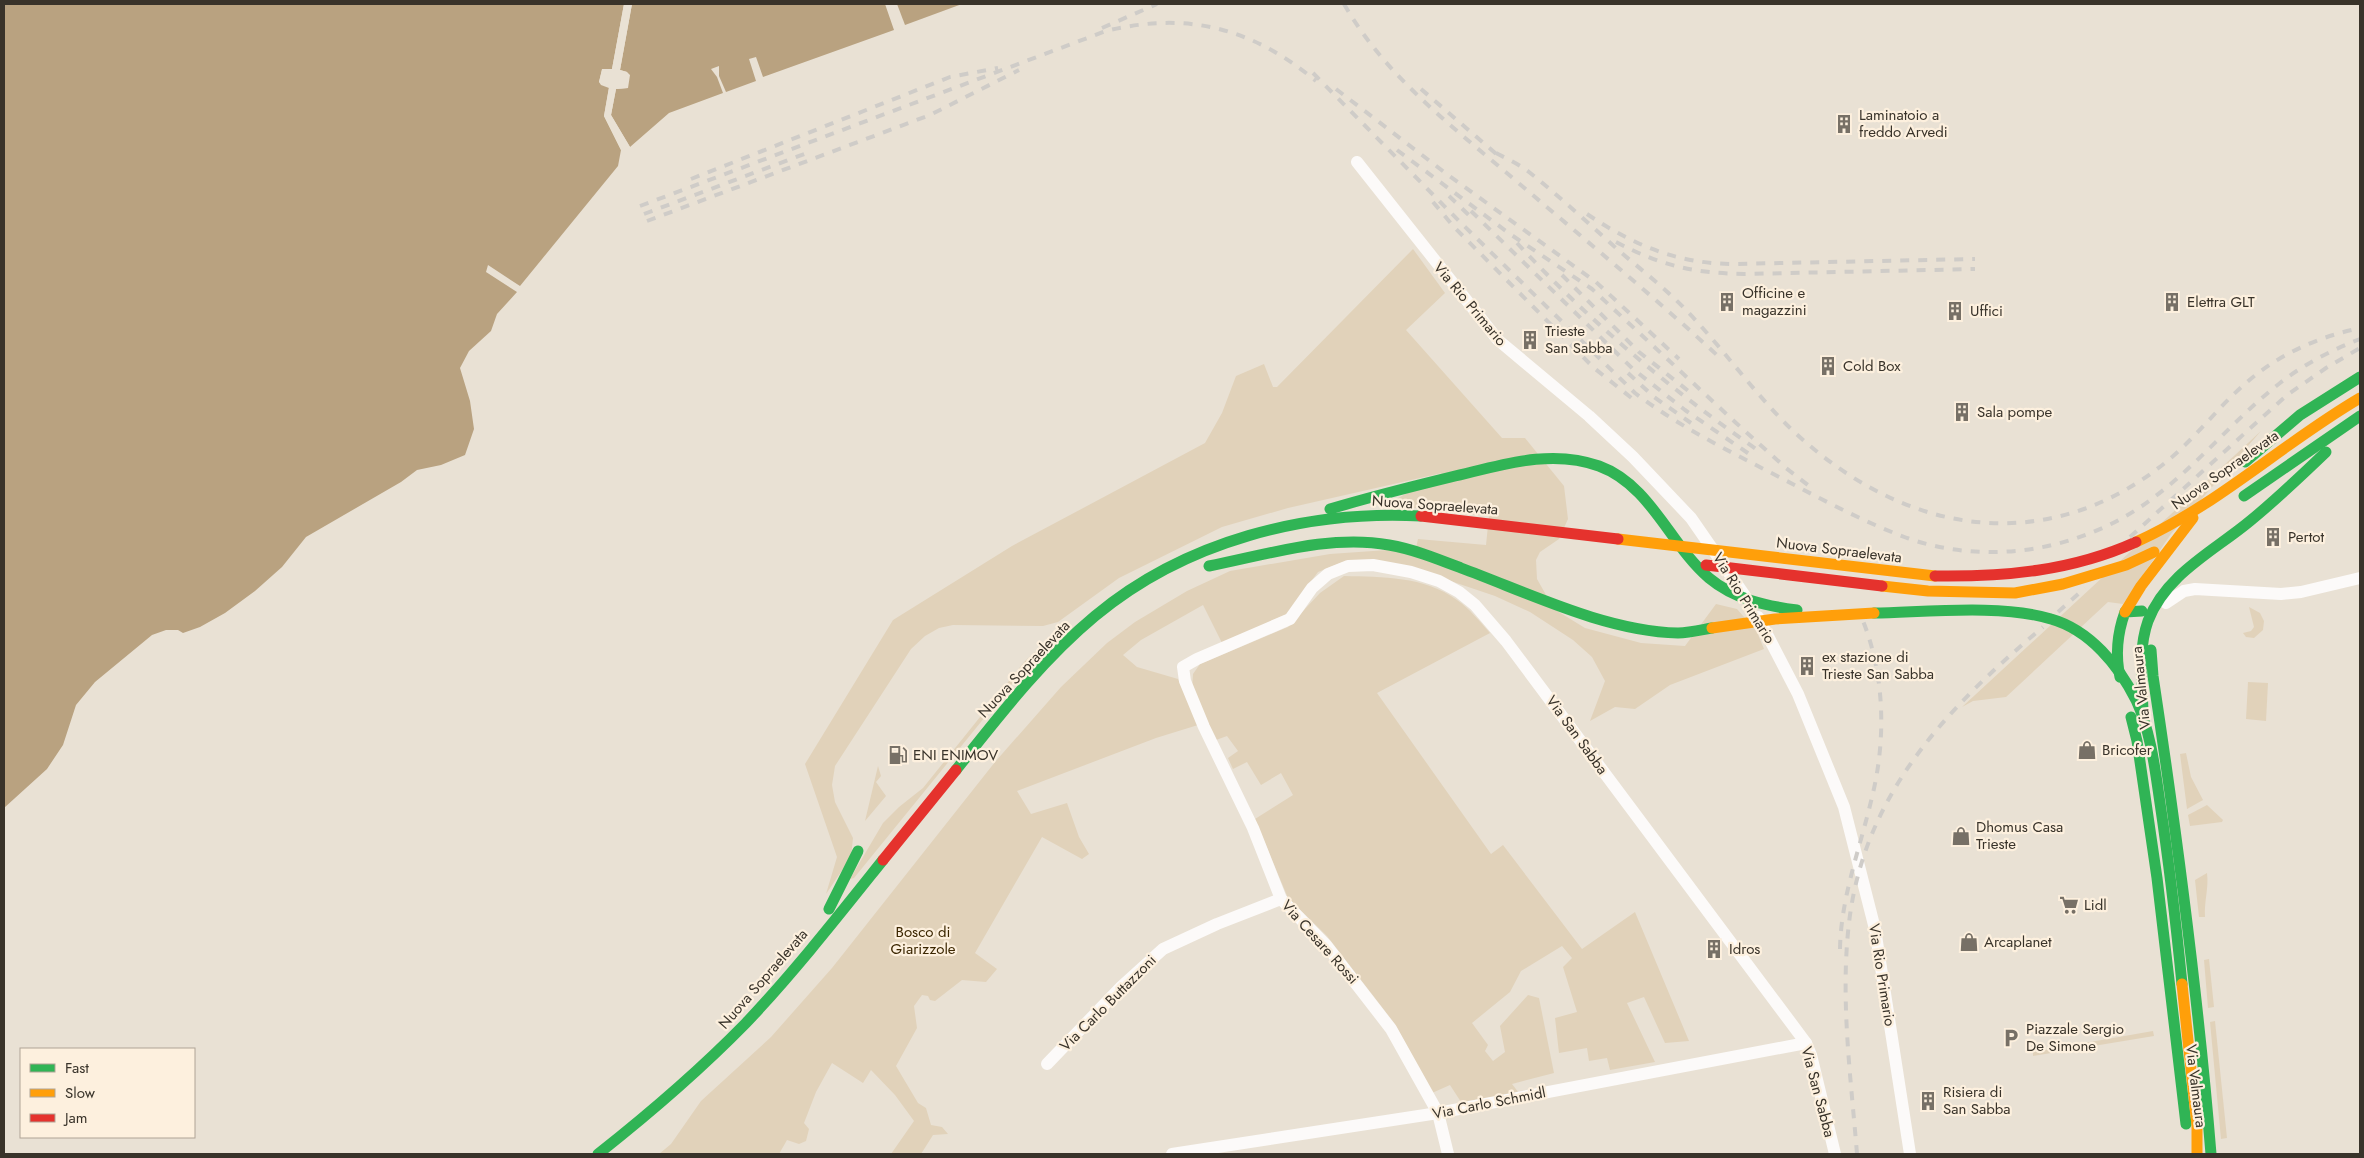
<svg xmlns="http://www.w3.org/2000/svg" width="2364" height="1158" font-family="Jost,sans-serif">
  <rect width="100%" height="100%" fill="#e9e1d4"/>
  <!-- green -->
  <g fill="#e1d2ba">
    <path d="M 1413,249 L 1445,293 L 1406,330 L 1502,438 L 1525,438 L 1564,486 L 1568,519 L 1559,539 L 1540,552 L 1536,560 L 1537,579 L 1554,609 L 1585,628 L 1641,643 L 1685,646 L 1716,604 L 1737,609 L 1757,632 L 1764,649 L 1670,685 L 1635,709 L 1615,707 L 1590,721 L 1605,681 L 1592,657 L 1573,640 L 1530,612 L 1495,596 L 1418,570 L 1343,562 L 1318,572 L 1287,614 L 1222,643 L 1203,605 L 1141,640 L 1123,655 L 1137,667 L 1178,679 L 1198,725 L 1156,738 L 1017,791 L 1031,814 L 1067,803 L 1079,837 L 1089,854 L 1082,859 L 1042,837 L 975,953 L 997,969 L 986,982 L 962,980 L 935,1001 L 930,1000 L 928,996 L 922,995 L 914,1006 L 917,1028 L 896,1066 L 918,1103 L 926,1108 L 931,1125 L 942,1127 L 948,1134 L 933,1135 L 921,1154 L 891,1154 L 914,1121 L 895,1095 L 871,1070 L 863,1083 L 832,1063 L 816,1092 L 804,1123 L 809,1129 L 806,1141 L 799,1144 L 787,1140 L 779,1154 L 659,1154 L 671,1144 L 701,1101 L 771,1037 L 832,968 L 995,762 L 1061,687 L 1107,643 L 1135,622 L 1187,591 L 1230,571 L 1330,554 L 1416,548 L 1418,539 L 1486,545 L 1489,516 L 1386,505 L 1442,473 L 1288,508 L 1222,527 L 1119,578 L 1058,622 L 1043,626 L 953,625 L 939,628 L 925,636 L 911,649 L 835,766 L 832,785 L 835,802 L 853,838 L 851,857 L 826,894 L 837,857 L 805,764 L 893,620 L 1012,546 L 1205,443 L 1222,413 L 1236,376 L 1264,364 L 1273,387 L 1277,387 Z"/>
    <path d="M 2261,431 L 2171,534 L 2123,604 L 2108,602 L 2006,697 L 1973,701 L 1962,707 Z"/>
    <path d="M 1344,576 C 1382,577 1424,576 1457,600 C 1469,608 1480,622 1490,633 L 1377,693 L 1491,854 L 1503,845 L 1582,949 L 1635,912 L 1689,1041 L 1665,1043 L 1644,997 L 1627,1003 L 1655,1062 L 1610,1070 L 1607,1058 L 1589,1061 L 1587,1048 L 1559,1053 L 1555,1018 L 1577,1012 L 1563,967 L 1572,958 L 1562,946 L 1521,971 L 1510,992 L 1472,1023 L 1488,1045 L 1485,1051 L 1493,1061 L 1505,1052 L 1500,1026 L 1528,995 L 1539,998 L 1554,1073 L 1512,1084 L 1519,1093 L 1461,1102 L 1450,1085 L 1432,1093 L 1395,1024 L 1327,936 L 1288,898 L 1255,819 L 1293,795 L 1281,773 L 1261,785 L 1247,762 L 1233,769 L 1228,758 L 1238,751 L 1227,736 L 1216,740 L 1192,689 L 1193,674 L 1200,664 L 1288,627 L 1320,593 Z"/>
    <path d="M 2249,607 L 2260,613 L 2264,621 L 2263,630 L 2254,638 L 2246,637 L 2243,633 L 2251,631 L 2254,627 Z"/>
    <path d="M 1053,636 L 1055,638 L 1011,685 L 854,878 L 850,879 L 883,823 L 899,807 L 923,788 L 1025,661 Z"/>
    <path d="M 2248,682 L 2268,683 L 2266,721 L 2246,719 Z"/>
    <path d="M 2186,753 L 2191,777 L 2203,800 L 2187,809 L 2180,754 Z"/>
    <path d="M 878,766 L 881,776 L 876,782 L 886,796 L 865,821 Z"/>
    <path d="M 2207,805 L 2223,820 L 2222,822 L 2190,826 L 2188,815 Z"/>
    <path d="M 2207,873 C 2209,888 2204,901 2205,917 L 2199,917 L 2195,880 Z"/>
    <path d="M 2209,959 L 2214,1007 L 2208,1008 L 2204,960 Z"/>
    <path d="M 2215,1021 L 2227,1138 L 2221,1139 L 2210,1022 Z"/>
    <path d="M 2153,1031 L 2154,1036 L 2033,1056 L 2033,1052 Z"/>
  </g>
  <!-- water -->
  <g fill="#b9a280">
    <path d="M 4,4 L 624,4 L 612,69 L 602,70 L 599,82 L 609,87 L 604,116 L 621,150 L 618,166 L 520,286 L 488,265 L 486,272 L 517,292 L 497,314 L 491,331 L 469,351 L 460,368 L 470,401 L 474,429 L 465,455 L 441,465 L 417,470 L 401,482 L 306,537 L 282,567 L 255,591 L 225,613 L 200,627 L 183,633 L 178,630 L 166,630 L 152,635 L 95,682 L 76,705 L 63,745 L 47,769 L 4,808 Z"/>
    <path d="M 632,4 L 885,4 L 894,30 L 763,77 L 756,57 L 749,59 L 756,81 L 726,92 L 719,76 L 719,66 L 711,69 L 717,77 L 723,93 L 669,113 L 630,147 L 611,115 L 616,89 L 628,88 L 627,72 L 620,70 Z"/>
    <path d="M 897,4 L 962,4 L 905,25 Z"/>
  </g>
  <!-- pier -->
  <g fill="#e9e1d4">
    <path d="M 624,4 L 626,4 L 614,70 L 604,72 L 602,82 L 611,87 L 606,116 L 623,149 L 621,150 L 604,116 L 609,88 L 601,85 L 599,82 L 602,69 L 612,69 Z"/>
    <path d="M 629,4 L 632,4 L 620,70 L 627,72 L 630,75 L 628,88 L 616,89 L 611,115 L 630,147 L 628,148 L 609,115 L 614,88 L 626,86 L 627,76 L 617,70 Z"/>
  </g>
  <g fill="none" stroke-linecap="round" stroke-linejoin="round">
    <!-- street -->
    <g stroke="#fcfaf9" stroke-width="12">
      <path d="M 1357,162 L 1498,340 L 1589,416 L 1633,457 L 1691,518 L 1745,596"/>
      <path d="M 2166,603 L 2184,591 L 2195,589 L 2281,594 L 2301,592 L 2360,578"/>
      <path d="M 1758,617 L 1798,694 L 1844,807 L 1875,929 L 1910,1154"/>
      <path d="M 1047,1064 L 1121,987 L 1163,949 L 1217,924 L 1281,899"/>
      <path d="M 1172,1154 L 1438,1113 L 1806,1043"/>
      <path d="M 1448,1154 L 1438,1113 L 1391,1029 L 1326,945 L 1281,899 L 1253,828 L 1204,727 L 1185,681 L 1183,667 L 1197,659 L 1290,619 L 1312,588 L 1328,574 L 1348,566 L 1373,565 L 1411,572 L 1439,581 L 1459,592 L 1475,605 L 1506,641 L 1806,1043 L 1811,1055 L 1835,1154"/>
    </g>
    <!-- fast -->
    <g stroke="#30b455" stroke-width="11">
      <path d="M 2245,462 L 2300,415 L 2360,377"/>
      <path d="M 2244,496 L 2360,416"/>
      <path d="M 1330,509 C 1370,497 1410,487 1451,477 C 1499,466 1550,448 1599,466 C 1651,485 1670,545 1709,578 C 1734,599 1766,606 1797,610"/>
      <path d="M 1209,566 C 1266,555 1330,534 1389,545 C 1413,549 1438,559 1461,568 C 1529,593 1605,631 1678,633 C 1689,633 1701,630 1712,628"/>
      <path d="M 1874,613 C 1927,612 2002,604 2051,619 C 2090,630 2119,666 2136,700 C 2151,732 2155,769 2160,803 C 2169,863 2176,923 2182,984"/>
      <path d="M 2151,650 L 2153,676 C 2177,835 2198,994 2211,1154"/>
      <path d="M 2120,677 C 2115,654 2117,634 2125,612 L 2142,611"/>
      <path d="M 2143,711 C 2142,681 2138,649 2148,621 C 2166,574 2214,551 2250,521 C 2277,499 2301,476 2326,452"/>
      <path d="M 2131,717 L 2137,741 L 2157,878 L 2186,1124"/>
      <path d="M 956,770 C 999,716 1042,660 1095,616 C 1185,541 1306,510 1421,516"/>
      <path d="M 829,909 L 858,851"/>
      <path d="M 598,1154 C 650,1113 700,1070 746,1023 C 795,971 839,915 883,860"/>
    </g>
    <!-- slow -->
    <g stroke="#ff9f0a" stroke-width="11">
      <path d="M 1618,539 L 1935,576"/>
      <path d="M 2136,542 C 2218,505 2283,443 2360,398"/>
      <path d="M 1882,586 L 1928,591 L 2015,593 L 2063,584 L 2126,565 L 2154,552"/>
      <path d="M 2125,612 L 2141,586 L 2193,518"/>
      <path d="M 1712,628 L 1775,619 L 1874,613"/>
      <path d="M 2182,984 L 2197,1126 L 2197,1154"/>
    </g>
    <!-- jam -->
    <g stroke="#e5322d" stroke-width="11">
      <path d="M 1421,516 L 1618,539"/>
      <path d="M 1706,565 L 1882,586"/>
      <path d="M 1935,576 C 2005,577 2072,571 2136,542"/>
      <path d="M 883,860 L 956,770"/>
    </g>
    <!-- rail -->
    <g stroke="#cfccc8" stroke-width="4" stroke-dasharray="9 9" stroke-linecap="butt">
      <path d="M 1344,4 C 1385,76 1453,127 1515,180 C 1583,238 1652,295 1718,356"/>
      <path d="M 1102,28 L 1157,4"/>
      <path d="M 1313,73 L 1460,222 L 1635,393 C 1681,428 1731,452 1783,479 C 1823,500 1864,522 1907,538 C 1989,567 2085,550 2153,498 C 2199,464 2235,418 2280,383 C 2304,364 2332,350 2360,339"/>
      <path d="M 1336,89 L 1448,175 L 1596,282 L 1679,359"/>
      <path d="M 1421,89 L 1501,158"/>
      <path d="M 1397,150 L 1510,234 L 1592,289 L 1735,422 L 1786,468 L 1813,489"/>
      <path d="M 1496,153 C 1507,159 1519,164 1529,172 C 1559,196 1588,223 1617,249 C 1640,269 1664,287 1685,309 C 1721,346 1751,389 1787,425 C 1867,503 1973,548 2084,509 C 2123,495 2161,470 2190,440 C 2209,421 2226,400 2246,383 C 2279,354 2318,337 2360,328"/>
      <path d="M 691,179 L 950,77 L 998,68"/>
      <path d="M 1449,196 L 1474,220"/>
      <path d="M 1433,202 L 1454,227 L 1594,368 L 1634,400"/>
      <path d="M 640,206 L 1106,31 C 1188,11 1252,28 1316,81"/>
      <path d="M 1471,211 L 1633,369 L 1685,410 L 1755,458"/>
      <path d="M 644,214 L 807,153"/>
      <path d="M 1587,214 C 1633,245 1678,264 1734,264 L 1975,259"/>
      <path d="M 647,221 L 930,115 L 1019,70"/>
      <path d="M 1616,242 C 1662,266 1693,273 1744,274 L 1975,269"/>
      <path d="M 1517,243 C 1590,322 1671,390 1759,451"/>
      <path d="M 1562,275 L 1639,352 L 1691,393"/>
      <path d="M 1628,373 L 1654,397 L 1691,423"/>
      <path d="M 2130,537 L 2287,395 L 2326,368 L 2360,348"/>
      <path d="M 2058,612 L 2085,588"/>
      <path d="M 1840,949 C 1841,896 1860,849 1872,797 C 1886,741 1885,676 1863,621"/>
      <path d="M 1857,1154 C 1851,1078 1840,1000 1849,923 C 1864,793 1948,707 2043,627"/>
    </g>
  </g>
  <!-- icons -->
  <defs>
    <g id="building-bare" transform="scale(1.5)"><path d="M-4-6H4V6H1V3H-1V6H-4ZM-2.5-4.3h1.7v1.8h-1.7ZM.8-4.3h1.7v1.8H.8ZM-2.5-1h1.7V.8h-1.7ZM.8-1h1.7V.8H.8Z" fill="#777066" stroke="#fdf0de" stroke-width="2.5" paint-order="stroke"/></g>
    <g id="shop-bare" transform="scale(1.5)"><path d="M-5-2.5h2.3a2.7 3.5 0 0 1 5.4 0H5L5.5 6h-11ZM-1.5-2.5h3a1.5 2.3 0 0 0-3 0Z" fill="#777066" stroke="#fdf0de" stroke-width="2.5" paint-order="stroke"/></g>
    <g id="fuel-bare" transform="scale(1.5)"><path d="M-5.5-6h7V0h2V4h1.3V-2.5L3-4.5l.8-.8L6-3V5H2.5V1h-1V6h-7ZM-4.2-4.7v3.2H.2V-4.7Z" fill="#777066" stroke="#fdf0de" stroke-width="2.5" paint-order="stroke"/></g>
    <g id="supermarket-bare" transform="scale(1.5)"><path d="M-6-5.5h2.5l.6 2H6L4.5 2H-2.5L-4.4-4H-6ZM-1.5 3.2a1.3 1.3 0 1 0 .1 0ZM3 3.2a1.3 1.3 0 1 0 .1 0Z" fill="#777066" stroke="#fdf0de" stroke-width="2.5" paint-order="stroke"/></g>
    <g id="parking-bare" transform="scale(1.5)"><path d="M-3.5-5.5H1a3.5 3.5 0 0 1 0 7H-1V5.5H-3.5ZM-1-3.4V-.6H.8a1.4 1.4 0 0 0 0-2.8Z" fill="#777066" stroke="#fdf0de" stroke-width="2.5" paint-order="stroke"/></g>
  </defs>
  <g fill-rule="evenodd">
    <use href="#building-bare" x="1844" y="124"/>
    <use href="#building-bare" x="1727" y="302"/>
    <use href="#building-bare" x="2172" y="302"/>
    <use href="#building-bare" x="1955" y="311"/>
    <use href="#building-bare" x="1530" y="340"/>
    <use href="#building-bare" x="1828" y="366"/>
    <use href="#building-bare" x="1962" y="412"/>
    <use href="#building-bare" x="2273" y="537"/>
    <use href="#building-bare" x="1807" y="666"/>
    <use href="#shop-bare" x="2087" y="750"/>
    <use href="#fuel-bare" x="898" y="755"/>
    <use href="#shop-bare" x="1961" y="836"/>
    <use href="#supermarket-bare" x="2069" y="905"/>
    <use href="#shop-bare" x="1969" y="942"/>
    <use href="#building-bare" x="1714" y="949"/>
    <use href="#parking-bare" x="2011" y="1038"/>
    <use href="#building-bare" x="1928" y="1101"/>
  </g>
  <g text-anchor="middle" stroke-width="4.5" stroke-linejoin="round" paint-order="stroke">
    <!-- poi labels -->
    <g font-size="15" fill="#39332a" stroke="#fdf0de" text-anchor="start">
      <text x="1859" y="120">Laminatoio a<tspan x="1859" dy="17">freddo Arvedi</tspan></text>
      <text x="1742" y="298">Officine e<tspan x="1742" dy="17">magazzini</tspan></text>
      <text x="2187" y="307">Elettra GLT</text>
      <text x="1970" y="316">Uffici</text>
      <text x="1545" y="336">Trieste<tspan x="1545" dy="17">San Sabba</tspan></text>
      <text x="1843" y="371">Cold Box</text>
      <text x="1977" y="417">Sala pompe</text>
      <text x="2288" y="542">Pertot</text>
      <text x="1822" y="662">ex stazione di<tspan x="1822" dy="17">Trieste San Sabba</tspan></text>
      <text x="2102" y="755">Bricofer</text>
      <text x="913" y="760">ENI ENIMOV</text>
      <text x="1976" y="832">Dhomus Casa<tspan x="1976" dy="17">Trieste</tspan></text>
      <text x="2084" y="910">Lidl</text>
      <text x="1984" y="947">Arcaplanet</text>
      <text x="1729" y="954">Idros</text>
      <text x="2026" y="1034">Piazzale Sergio<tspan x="2026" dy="17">De Simone</tspan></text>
      <text x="1943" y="1097">Risiera di<tspan x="1943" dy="17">San Sabba</tspan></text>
    </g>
    <!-- street labels -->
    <g font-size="15" fill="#39332a" stroke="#fdf0de">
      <text transform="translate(1470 304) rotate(50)" y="5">Via Rio Primario</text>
      <text transform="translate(2225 470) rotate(-35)" y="5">Nuova Sopraelevata</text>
      <text transform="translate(1435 505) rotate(4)" y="5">Nuova Sopraelevata</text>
      <text transform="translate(1839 550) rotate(7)" y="5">Nuova Sopraelevata</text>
      <text transform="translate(1744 598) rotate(58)" y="5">Via Rio Primario</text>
      <text transform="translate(1024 669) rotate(-47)" y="5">Nuova Sopraelevata</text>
      <text transform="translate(2141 688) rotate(-96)" y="5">Via Valmaura</text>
      <text transform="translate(1577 735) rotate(54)" y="5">Via San Sabba</text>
      <text transform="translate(1320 942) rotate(48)" y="5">Via Cesare Rossi</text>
      <text transform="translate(1882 975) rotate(81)" y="5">Via Rio Primario</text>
      <text transform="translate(763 979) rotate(-49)" y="5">Nuova Sopraelevata</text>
      <text transform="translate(1108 1003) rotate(-45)" y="5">Via Carlo Buttazzoni</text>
      <text transform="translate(2196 1086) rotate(83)" y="5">Via Valmaura</text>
      <text transform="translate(1818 1092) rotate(75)" y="5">Via San Sabba</text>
      <text transform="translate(1489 1103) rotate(-11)" y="5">Via Carlo Schmidl</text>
    </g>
    <!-- park labels -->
    <g font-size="15" fill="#3b2600" stroke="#fdf0de">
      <text x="923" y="937">Bosco di<tspan x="923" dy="17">Giarizzole</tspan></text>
    </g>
  </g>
  <!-- border -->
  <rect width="2364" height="1158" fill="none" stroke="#39332a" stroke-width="10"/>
  <!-- legend -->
  <rect x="20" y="1048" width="175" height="90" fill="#fdf0de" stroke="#afa496"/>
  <rect x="30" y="1064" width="25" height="8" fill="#30b455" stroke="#afa496"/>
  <text x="65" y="1073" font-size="15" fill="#39332a">Fast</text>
  <rect x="30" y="1089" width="25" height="8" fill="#ff9f0a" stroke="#afa496"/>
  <text x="65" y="1098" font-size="15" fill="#39332a">Slow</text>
  <rect x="30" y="1114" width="25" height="8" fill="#e5322d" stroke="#afa496"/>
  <text x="65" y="1123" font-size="15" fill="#39332a">Jam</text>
</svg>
